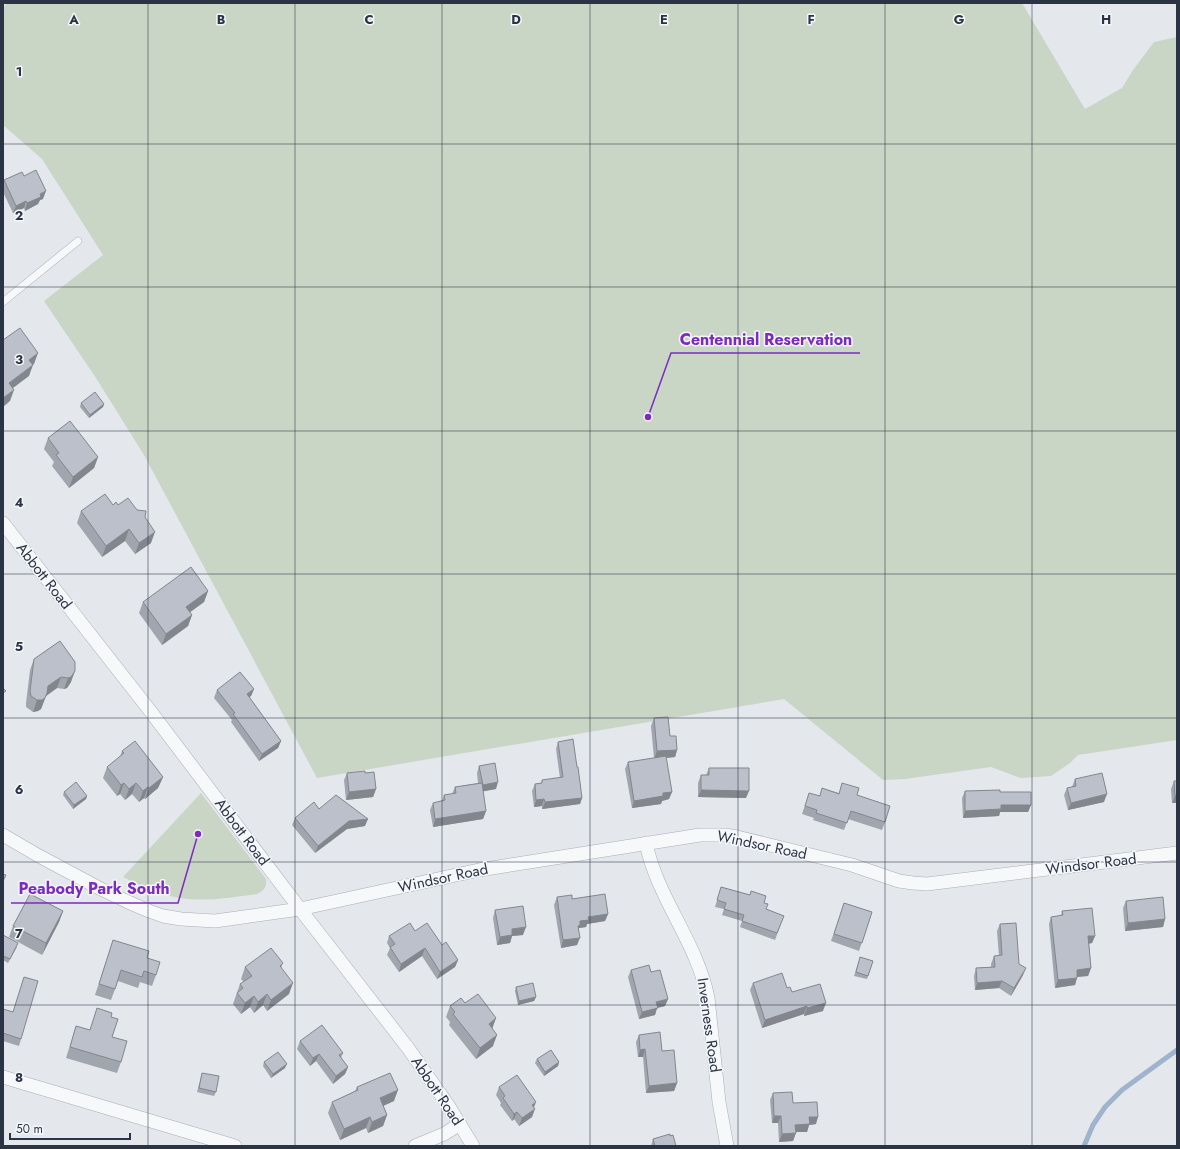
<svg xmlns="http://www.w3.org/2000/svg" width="1180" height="1149" font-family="Jost,sans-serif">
  <rect width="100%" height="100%" fill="#e4e7ec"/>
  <!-- green -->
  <g fill="#c9d6c5">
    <path d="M 7,3 L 1022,3 L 1085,109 L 1122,88 L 1133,70 L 1154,42 L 1177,37 L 1177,740 L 1078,755 L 1070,763 L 1051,776 L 1021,778 L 991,767 L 905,779 L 883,780 L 784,699 L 317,778 L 144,455 L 96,378 L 44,301 L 103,255 L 42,159 L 3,125 L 3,8 Z"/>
    <path d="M 201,793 L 266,879 C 267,887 264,891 257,894 C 234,897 211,901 188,899 C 165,897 144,887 123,877 Z"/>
  </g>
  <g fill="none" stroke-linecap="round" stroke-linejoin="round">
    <!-- stream -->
    <path stroke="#9fb4cc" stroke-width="5" d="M 1084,1146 L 1093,1125 L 1105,1107 L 1122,1090 L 1177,1050"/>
    <!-- service casing -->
    <g stroke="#a9aeb7" stroke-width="8">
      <path id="service" d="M 3,302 L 78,241"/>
    </g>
    <!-- minor casing -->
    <g stroke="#a9aeb7" stroke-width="14">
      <g id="minor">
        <path d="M 3,523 L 151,712 L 300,909 L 408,1048 L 448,1105 L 473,1146"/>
        <path d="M 3,835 L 39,856 L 97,887 L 128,902 L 149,911 L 163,916 L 181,919 L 215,921 L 300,909 L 479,870 L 700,835 L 725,835 L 737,837 L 852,865 L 899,881 L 913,883 L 927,884 L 1177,853"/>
        <path d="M 646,843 C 657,898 697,942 708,998 L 719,1102 L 727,1146"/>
        <path d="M 3,1077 L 235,1146"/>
        <path d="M 415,1146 L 444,1134 L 460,1124"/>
      </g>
    </g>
    <!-- service -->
    <use href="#service" stroke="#f7f8fa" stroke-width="7"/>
    <!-- minor -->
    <use href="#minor" stroke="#f7f8fa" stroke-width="13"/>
  </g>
  <!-- wall -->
  <g fill="#a1a5ae">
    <path d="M 24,176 L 43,199 L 40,200 L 38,204 L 25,211 L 24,208 L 13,213 L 3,192 L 3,183 L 4,180 Z"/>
    <path d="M 81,403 L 104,404 L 103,407 L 89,418 L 80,407 Z"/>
    <path d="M 48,438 L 98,457 L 94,468 L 69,488 L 52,466 L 54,462 L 44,449 Z"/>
    <path d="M 113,505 L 118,505 L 137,510 L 145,517 L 151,543 L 135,554 L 125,541 L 102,557 L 77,523 L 81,511 Z"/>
    <path d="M 208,591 L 204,602 L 190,612 L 192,615 L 188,626 L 162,645 L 139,613 L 143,602 Z"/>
    <path d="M 60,641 L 71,682 L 67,688 L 64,689 L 57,688 L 46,696 L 41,709 L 38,711 L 33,712 L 26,707 L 26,703 L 30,670 L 34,659 Z"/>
    <path d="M 254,689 L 251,696 L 249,697 L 281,741 L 278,748 L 259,761 L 231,722 L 232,720 L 214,698 L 217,690 Z"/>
    <path d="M 654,718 L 670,736 L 677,750 L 675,757 L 666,758 L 672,792 L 669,799 L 662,801 L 661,804 L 632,808 L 625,769 L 628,762 L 654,758 L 651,726 Z"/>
    <path d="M 558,742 L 582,798 L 580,804 L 542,809 L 542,806 L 534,807 L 532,791 L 535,784 L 541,783 L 542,780 L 560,778 L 556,749 Z"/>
    <path d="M 122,751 L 163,777 L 158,788 L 145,799 L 144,798 L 139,802 L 132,794 L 125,800 L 120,794 L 117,796 L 103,778 L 107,767 L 120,757 Z"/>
    <path d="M 479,766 L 496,789 L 483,791 L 486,811 L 483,819 L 433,827 L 430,810 L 433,803 L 442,801 L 444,795 L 452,794 L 455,787 L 478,783 L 477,773 Z"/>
    <path d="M 709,768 L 746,798 L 698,797 L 698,783 L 701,775 L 706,775 Z"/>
    <path d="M 347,773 L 365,773 L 376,789 L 373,797 L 346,800 L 344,780 Z"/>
    <path d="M 1075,779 L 1104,802 L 1068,810 L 1064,795 L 1067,788 L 1072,787 Z"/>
    <path d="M 1174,781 L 1177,781 L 1177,803 L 1172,803 L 1171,789 Z"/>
    <path d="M 822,788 L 839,793 L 857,795 L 885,822 L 882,830 L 848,819 L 844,830 L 813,820 L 814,818 L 802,814 L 809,793 L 820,796 Z"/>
    <path d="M 965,791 L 1000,792 L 1031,805 L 1028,812 L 1000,812 L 999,816 L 963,818 L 962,798 Z"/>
    <path d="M 64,792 L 87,796 L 86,799 L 73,809 L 63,795 Z"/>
    <path d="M 319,809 L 365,826 L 347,829 L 315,853 L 292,825 L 295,818 Z"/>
    <path d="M 721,887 L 750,895 L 751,891 L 764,903 L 766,909 L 784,916 L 775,940 L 740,927 L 742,921 L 722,915 L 724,909 L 715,907 Z"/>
    <path d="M 557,897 L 572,899 L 608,914 L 605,921 L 587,924 L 586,927 L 579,928 L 577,945 L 561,948 L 554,905 Z"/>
    <path d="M 1126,901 L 1165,919 L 1163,927 L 1125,931 L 1123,908 Z"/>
    <path d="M 844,903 L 872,912 L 859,951 L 831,941 Z"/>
    <path d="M 495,910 L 523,935 L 512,936 L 510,943 L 497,945 L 493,918 Z"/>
    <path d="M 63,911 L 59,922 L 42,955 L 9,937 L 13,926 Z"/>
    <path d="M 1062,911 L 1095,936 L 1092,943 L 1089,944 L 1091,968 L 1088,976 L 1077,977 L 1075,985 L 1055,988 L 1049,924 L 1051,917 L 1061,916 Z"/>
    <path d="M 1000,924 L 1019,964 L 1023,975 L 1011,996 L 999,988 L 975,990 L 974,976 L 976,968 L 991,967 L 991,964 L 994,956 L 999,956 L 997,931 Z"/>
    <path d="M 415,931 L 442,945 L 458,960 L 455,967 L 437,979 L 422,956 L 399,972 L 387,955 L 390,948 L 387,943 L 389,936 Z"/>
    <path d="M 3,935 L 17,947 L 8,963 L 3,960 Z"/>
    <path d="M 113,940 L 147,958 L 156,975 L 152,986 L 140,982 L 138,988 L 118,981 L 111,1000 L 95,995 Z"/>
    <path d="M 860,957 L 873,961 L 867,979 L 854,976 Z"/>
    <path d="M 283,963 L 281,968 L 289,994 L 267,1011 L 263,1005 L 254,1013 L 250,1007 L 241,1014 L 233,1004 L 240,984 L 244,982 L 241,979 L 245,967 Z"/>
    <path d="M 631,970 L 668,999 L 665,1006 L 657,1008 L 655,1015 L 639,1019 L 628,977 Z"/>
    <path d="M 24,977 L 21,1039 L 19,1046 L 3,1041 L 3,1009 L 13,1012 Z"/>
    <path d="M 753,983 L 787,988 L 792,992 L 823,1011 L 804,1016 L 804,1014 L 762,1028 L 750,990 Z"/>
    <path d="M 516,987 L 536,997 L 534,1001 L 518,1005 L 515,991 Z"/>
    <path d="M 465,1003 L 496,1018 L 492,1029 L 493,1046 L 476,1059 L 449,1025 L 450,1022 L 446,1017 L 450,1006 Z"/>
    <path d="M 97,1008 L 111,1017 L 112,1037 L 121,1062 L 117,1073 L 66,1058 L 76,1026 L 90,1030 Z"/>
    <path d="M 639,1035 L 662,1051 L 677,1083 L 674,1091 L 646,1093 L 643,1057 L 638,1057 L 636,1042 Z"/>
    <path d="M 300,1041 L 343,1053 L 341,1058 L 348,1067 L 345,1074 L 333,1084 L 316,1061 L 310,1066 L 297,1049 Z"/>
    <path d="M 537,1059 L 559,1062 L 558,1066 L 544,1076 L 535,1063 Z"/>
    <path d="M 264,1062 L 285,1068 L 271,1078 L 263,1066 Z"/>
    <path d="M 202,1073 L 216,1092 L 214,1096 L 197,1092 Z"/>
    <path d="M 357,1087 L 394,1101 L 383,1106 L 387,1115 L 383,1126 L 368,1133 L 366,1128 L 340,1140 L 328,1113 L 332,1102 L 355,1091 Z"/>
    <path d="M 499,1087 L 534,1108 L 532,1117 L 519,1126 L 514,1119 L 512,1121 L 500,1105 L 501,1103 L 496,1095 Z"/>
    <path d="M 773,1093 L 793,1103 L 816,1124 L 809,1125 L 807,1132 L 796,1132 L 793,1141 L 779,1142 L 778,1123 L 772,1123 L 770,1100 Z"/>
    <path d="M 653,1139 L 676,1146 L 651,1146 Z"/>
  </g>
  <!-- shaded-wall -->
  <g fill="#83868d">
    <path d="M 46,191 L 43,199 L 40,200 L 38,204 L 25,211 L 27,203 L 40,194 Z"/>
    <path d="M 26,201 L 24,208 L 13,213 L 16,206 Z"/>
    <path d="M 38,353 L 34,364 L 25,371 L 29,360 Z"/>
    <path d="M 33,365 L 29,376 L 5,394 L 9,383 Z"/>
    <path d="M 14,390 L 10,401 L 3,407 L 3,398 Z"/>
    <path d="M 104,404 L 103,407 L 89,418 L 90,415 Z"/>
    <path d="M 98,457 L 94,468 L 69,488 L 73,477 Z"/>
    <path d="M 129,529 L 125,541 L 102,557 L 106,546 Z"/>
    <path d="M 155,532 L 151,543 L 135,554 L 139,543 Z"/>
    <path d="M 208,591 L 204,602 L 182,618 L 186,607 Z"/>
    <path d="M 192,615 L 188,626 L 162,645 L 166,634 Z"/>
    <path d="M 75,671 L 71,682 L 67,688 L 64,689 L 68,678 Z"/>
    <path d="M 61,677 L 57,688 L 46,696 L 41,709 L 38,711 L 33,712 L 37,700 L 48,686 Z"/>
    <path d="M 254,689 L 251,696 L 244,701 L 247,694 Z"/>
    <path d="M 281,741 L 278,748 L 259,761 L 262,754 Z"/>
    <path d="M 677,750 L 675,757 L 654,759 L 657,751 Z"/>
    <path d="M 163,777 L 158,788 L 145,799 L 149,788 Z"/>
    <path d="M 498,782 L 496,789 L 480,792 L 483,785 Z"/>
    <path d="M 124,783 L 120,794 L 117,796 L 121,785 Z"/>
    <path d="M 136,783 L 132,794 L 125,800 L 129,789 Z"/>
    <path d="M 148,787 L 144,798 L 139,802 L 143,791 Z"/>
    <path d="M 376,789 L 373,797 L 346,800 L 349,792 Z"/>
    <path d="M 701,790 L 749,791 L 746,798 L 698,797 Z"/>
    <path d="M 672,792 L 669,799 L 662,801 L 661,804 L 632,808 L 634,801 L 663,793 Z"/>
    <path d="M 1107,794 L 1104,802 L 1068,810 L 1071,803 Z"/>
    <path d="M 1177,795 L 1177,803 L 1172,803 L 1175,796 Z"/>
    <path d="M 87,796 L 86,799 L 73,809 L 74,805 Z"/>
    <path d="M 582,798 L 580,804 L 542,809 L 545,802 Z"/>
    <path d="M 544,799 L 542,806 L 534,807 L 536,800 Z"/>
    <path d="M 1001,805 L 1031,805 L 1028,812 L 1000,812 L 999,816 L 963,818 L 965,811 Z"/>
    <path d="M 486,811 L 483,819 L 433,827 L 435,819 Z"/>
    <path d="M 368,819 L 365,826 L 347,829 L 315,853 L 318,846 L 349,821 Z"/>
    <path d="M 63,911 L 59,922 L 42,955 L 46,943 Z"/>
    <path d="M 608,914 L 605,921 L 587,924 L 586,927 L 579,928 L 578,933 L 575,933 L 580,921 L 588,917 Z"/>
    <path d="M 1165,919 L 1163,927 L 1125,931 L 1128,923 Z"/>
    <path d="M 526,927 L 523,935 L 512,936 L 510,943 L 497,945 L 500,937 L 512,929 Z"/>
    <path d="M 1088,936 L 1095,936 L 1092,943 L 1085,944 Z"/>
    <path d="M 580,938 L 577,945 L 561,948 L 563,940 Z"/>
    <path d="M 425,948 L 422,956 L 399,972 L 401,964 Z"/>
    <path d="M 458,960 L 455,967 L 437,979 L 440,972 Z"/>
    <path d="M 1026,968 L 1023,975 L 1011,996 L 1014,988 Z"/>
    <path d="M 1091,968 L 1088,976 L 1074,977 L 1077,970 Z"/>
    <path d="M 1077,978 L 1075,985 L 1055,988 L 1058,980 Z"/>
    <path d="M 1002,981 L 999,988 L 975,990 L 977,983 Z"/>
    <path d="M 293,983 L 289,994 L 267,1011 L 271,1000 Z"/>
    <path d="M 267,994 L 263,1005 L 254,1013 L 258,1002 Z"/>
    <path d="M 254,996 L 250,1007 L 241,1014 L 245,1003 Z"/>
    <path d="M 536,997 L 534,1001 L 518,1005 L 519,1001 Z"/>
    <path d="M 668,999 L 665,1006 L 657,1008 L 655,1015 L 639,1019 L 642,1012 L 656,1002 Z"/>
    <path d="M 826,1003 L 823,1011 L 804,1016 L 807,1008 Z"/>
    <path d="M 807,1006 L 804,1014 L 762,1028 L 765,1020 Z"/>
    <path d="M 496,1018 L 492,1029 L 489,1024 Z"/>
    <path d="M 497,1035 L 493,1046 L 476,1059 L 480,1048 Z"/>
    <path d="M 645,1049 L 643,1057 L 638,1057 L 640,1050 Z"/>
    <path d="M 319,1054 L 316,1061 L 310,1066 L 313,1058 Z"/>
    <path d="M 559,1062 L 558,1066 L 544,1076 L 545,1072 Z"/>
    <path d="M 287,1064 L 285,1068 L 271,1078 L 273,1074 Z"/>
    <path d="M 348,1067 L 345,1074 L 333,1084 L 336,1076 Z"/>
    <path d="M 677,1083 L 674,1091 L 646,1093 L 649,1086 Z"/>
    <path d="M 398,1090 L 394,1101 L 376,1109 L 380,1098 Z"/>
    <path d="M 536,1102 L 533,1110 L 532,1105 Z"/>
    <path d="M 535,1109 L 532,1117 L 519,1126 L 522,1118 Z"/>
    <path d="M 517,1112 L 514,1119 L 512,1121 L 514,1114 Z"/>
    <path d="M 387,1115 L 383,1126 L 368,1133 L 372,1122 Z"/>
    <path d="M 774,1116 L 781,1116 L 778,1123 L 772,1123 Z"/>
    <path d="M 370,1117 L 366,1128 L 340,1140 L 344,1129 Z"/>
    <path d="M 809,1117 L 818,1117 L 816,1124 L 809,1125 L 807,1132 L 793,1132 L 795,1125 Z"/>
    <path d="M 796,1133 L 793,1141 L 779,1142 L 782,1134 Z"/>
  </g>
  <!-- building -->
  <g fill="#bbc0ca" stroke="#83868d">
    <path d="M 36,170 L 46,191 L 40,194 L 41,197 L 27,203 L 26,201 L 16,206 L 4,180 L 22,172 L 24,176 Z"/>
    <path d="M 20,328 L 38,353 L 29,360 L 33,365 L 9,383 L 14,390 L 3,398 L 3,340 Z"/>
    <path d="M 95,392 L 104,404 L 90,415 L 81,403 Z"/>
    <path d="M 70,421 L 98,457 L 73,477 L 56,455 L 59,453 L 48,438 Z"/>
    <path d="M 105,494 L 113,505 L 116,502 L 118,505 L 128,498 L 137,510 L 146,511 L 145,517 L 155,532 L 139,543 L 129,529 L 106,546 L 81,511 Z"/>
    <path d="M 191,567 L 208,591 L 186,607 L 192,615 L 166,634 L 143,602 Z"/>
    <path d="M 60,641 L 75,662 L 75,671 L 71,677 L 68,678 L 61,677 L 48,686 L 47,693 L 45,698 L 42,700 L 37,700 L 31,696 L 30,691 L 34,659 Z"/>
    <path d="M 240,672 L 254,689 L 247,694 L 281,741 L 262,754 L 233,714 L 235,713 L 217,690 Z"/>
    <path d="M 3,688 L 6,691 L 3,693 Z"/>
    <path d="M 668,717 L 670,736 L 676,736 L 677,750 L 657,751 L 654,718 Z"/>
    <path d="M 573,739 L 577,767 L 578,767 L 582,798 L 545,802 L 544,799 L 536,800 L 535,784 L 542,783 L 542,780 L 563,777 L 558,742 Z"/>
    <path d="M 135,741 L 163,777 L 149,788 L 148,787 L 143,791 L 136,783 L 129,789 L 124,783 L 121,785 L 107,767 L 124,753 L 122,751 Z"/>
    <path d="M 666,756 L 672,792 L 663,793 L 663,796 L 634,801 L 628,762 Z"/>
    <path d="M 495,763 L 498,782 L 483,785 L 479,766 Z"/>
    <path d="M 709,768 L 749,768 L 749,791 L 701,790 L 701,775 L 709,775 Z"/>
    <path d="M 365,771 L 365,773 L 374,772 L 376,789 L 349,792 L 347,773 Z"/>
    <path d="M 1102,773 L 1107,794 L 1071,803 L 1067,788 L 1076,786 L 1075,779 Z"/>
    <path d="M 1174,781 L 1177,781 L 1177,795 L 1175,796 Z"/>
    <path d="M 76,782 L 87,796 L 74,805 L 64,792 Z"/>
    <path d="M 482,783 L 486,811 L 435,819 L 433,803 L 445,800 L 444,795 L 456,793 L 455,787 Z"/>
    <path d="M 842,783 L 859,788 L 857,795 L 890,806 L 885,822 L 851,811 L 847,823 L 816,813 L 817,810 L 805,806 L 809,793 L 820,796 L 822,788 L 839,794 Z"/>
    <path d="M 1000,790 L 1000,792 L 1031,792 L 1031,805 L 1001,805 L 1001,809 L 965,811 L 965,791 Z"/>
    <path d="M 336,795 L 368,819 L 349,821 L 318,846 L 295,818 L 314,802 L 319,809 Z"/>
    <path d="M 3,874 L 6,875 L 3,881 Z"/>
    <path d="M 721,887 L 750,895 L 751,891 L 766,896 L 764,903 L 768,904 L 766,909 L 784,916 L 777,933 L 742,921 L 744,915 L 724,909 L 726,903 L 717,900 Z"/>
    <path d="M 30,894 L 63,911 L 46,943 L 13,926 Z"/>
    <path d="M 605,894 L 608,914 L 588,917 L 589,920 L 580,921 L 580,925 L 578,926 L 580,938 L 563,940 L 557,897 L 572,895 L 572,899 Z"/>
    <path d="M 1163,897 L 1165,919 L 1128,923 L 1126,901 Z"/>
    <path d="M 844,903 L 872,912 L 862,943 L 834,934 Z"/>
    <path d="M 523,906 L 526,927 L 512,929 L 512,935 L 500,937 L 495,910 Z"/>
    <path d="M 1092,908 L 1095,936 L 1088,936 L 1091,968 L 1077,970 L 1077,978 L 1058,980 L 1051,917 L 1063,915 L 1062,911 Z"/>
    <path d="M 410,923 L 415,931 L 427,923 L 442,945 L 446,942 L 458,960 L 440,972 L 425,948 L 401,964 L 390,947 L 395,944 L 389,936 Z"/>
    <path d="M 1016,923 L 1019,964 L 1026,968 L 1014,988 L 1002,981 L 977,983 L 976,968 L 995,967 L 994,956 L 1002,955 L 1000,924 Z"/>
    <path d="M 3,935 L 18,943 L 10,959 L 3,956 Z"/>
    <path d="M 113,940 L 149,951 L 147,958 L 160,962 L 156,975 L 144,971 L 142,977 L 121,970 L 115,989 L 99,984 Z"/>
    <path d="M 271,948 L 283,963 L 280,966 L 293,983 L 271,1000 L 267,994 L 258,1002 L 254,996 L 245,1003 L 237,993 L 243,988 L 240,984 L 252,976 L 245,967 Z"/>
    <path d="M 860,957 L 873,961 L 868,976 L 856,972 Z"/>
    <path d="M 649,965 L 651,972 L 660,970 L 668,999 L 656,1002 L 658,1008 L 642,1012 L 631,970 Z"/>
    <path d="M 782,973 L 787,988 L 790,987 L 792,992 L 820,984 L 826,1003 L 807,1008 L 807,1006 L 765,1020 L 753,983 Z"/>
    <path d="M 24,977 L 38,981 L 21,1039 L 3,1033 L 3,1009 L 13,1012 Z"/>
    <path d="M 533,983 L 536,997 L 519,1001 L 516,987 Z"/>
    <path d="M 478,994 L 496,1018 L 489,1024 L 497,1035 L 480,1048 L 453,1014 L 455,1012 L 450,1006 L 461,998 L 465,1003 Z"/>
    <path d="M 97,1008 L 112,1013 L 111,1017 L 118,1019 L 112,1037 L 127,1041 L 121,1062 L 70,1047 L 76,1026 L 90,1030 Z"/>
    <path d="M 322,1025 L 343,1053 L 339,1055 L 348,1067 L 336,1076 L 319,1054 L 313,1058 L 300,1041 Z"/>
    <path d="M 660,1032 L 662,1051 L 674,1050 L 677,1083 L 649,1086 L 645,1049 L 640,1050 L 639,1035 Z"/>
    <path d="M 551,1050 L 559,1062 L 545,1072 L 537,1059 Z"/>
    <path d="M 278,1052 L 287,1064 L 273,1074 L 264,1062 Z"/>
    <path d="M 202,1073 L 219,1076 L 216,1092 L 199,1088 Z"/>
    <path d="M 390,1073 L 398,1090 L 380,1098 L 387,1115 L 372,1122 L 370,1117 L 344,1129 L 332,1102 L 358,1090 L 357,1087 Z"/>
    <path d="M 517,1075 L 536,1102 L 532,1105 L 535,1109 L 522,1118 L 517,1112 L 514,1114 L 503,1098 L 505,1096 L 499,1087 Z"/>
    <path d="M 792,1092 L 793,1103 L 817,1102 L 818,1117 L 809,1117 L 810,1124 L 795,1125 L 796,1133 L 782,1134 L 781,1116 L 774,1116 L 773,1093 Z"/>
    <path d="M 670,1134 L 670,1136 L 673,1135 L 676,1146 L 655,1146 L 653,1139 Z"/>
  </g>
  <!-- grid -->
  <path fill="none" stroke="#2b3445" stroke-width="1" stroke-opacity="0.55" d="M 148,3 L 148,1146M 295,3 L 295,1146M 442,3 L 442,1146M 590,3 L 590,1146M 738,3 L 738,1146M 885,3 L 885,1146M 1032,3 L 1032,1146M 3,144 L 1177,144M 3,287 L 1177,287M 3,431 L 1177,431M 3,574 L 1177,574M 3,718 L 1177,718M 3,862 L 1177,862M 3,1005 L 1177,1005"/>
  <g text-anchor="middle" stroke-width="3" stroke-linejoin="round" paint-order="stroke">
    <!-- street labels -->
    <g font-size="15" fill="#2b3445" stroke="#f4f6f9">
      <text transform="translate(44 576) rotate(52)" y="5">Abbott Road</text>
      <text transform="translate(242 832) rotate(53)" y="5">Abbott Road</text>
      <text transform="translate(762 845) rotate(12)" y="5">Windsor Road</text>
      <text transform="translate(1091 864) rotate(-7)" y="5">Windsor Road</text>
      <text transform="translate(443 878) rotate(-12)" y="5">Windsor Road</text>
      <text transform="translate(709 1025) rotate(82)" y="5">Inverness Road</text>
      <text transform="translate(437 1091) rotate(56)" y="5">Abbott Road</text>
    </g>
  </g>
  <g font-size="13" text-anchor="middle" font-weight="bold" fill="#2b3445" stroke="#f4f6f9" stroke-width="3" stroke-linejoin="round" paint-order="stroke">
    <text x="74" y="24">A</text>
    <text x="221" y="24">B</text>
    <text x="369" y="24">C</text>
    <text x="516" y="24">D</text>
    <text x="664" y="24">E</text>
    <text x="811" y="24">F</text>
    <text x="959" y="24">G</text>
    <text x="1106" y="24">H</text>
    <text x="19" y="76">1</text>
    <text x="19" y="220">2</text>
    <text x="19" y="364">3</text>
    <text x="19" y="507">4</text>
    <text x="19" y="651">5</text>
    <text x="19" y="794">6</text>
    <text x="19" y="938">7</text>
    <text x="19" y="1082">8</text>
  </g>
  <!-- callouts -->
  <path fill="none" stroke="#7b2cbf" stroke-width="1.5" d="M648 417L671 353H860M198 834L178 903H11"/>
  <g fill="#7b2cbf" stroke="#f4f6f9" stroke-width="1.5">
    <circle cx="648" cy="417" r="4"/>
    <circle cx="198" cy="834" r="4"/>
  </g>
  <g font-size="16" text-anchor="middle" font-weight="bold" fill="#7b2cbf" stroke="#f4f6f9" stroke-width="3" stroke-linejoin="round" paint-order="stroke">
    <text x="766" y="345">Centennial Reservation</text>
    <text x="94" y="894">Peabody Park South</text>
  </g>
  <!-- border -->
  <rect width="1180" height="1149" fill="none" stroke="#2b3445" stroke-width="8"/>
  <!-- scale -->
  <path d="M10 1133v6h120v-6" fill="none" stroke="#2b3445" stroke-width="2"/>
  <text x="16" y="1133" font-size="12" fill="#2b3445" stroke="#f4f6f9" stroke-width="3" paint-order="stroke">50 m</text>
</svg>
